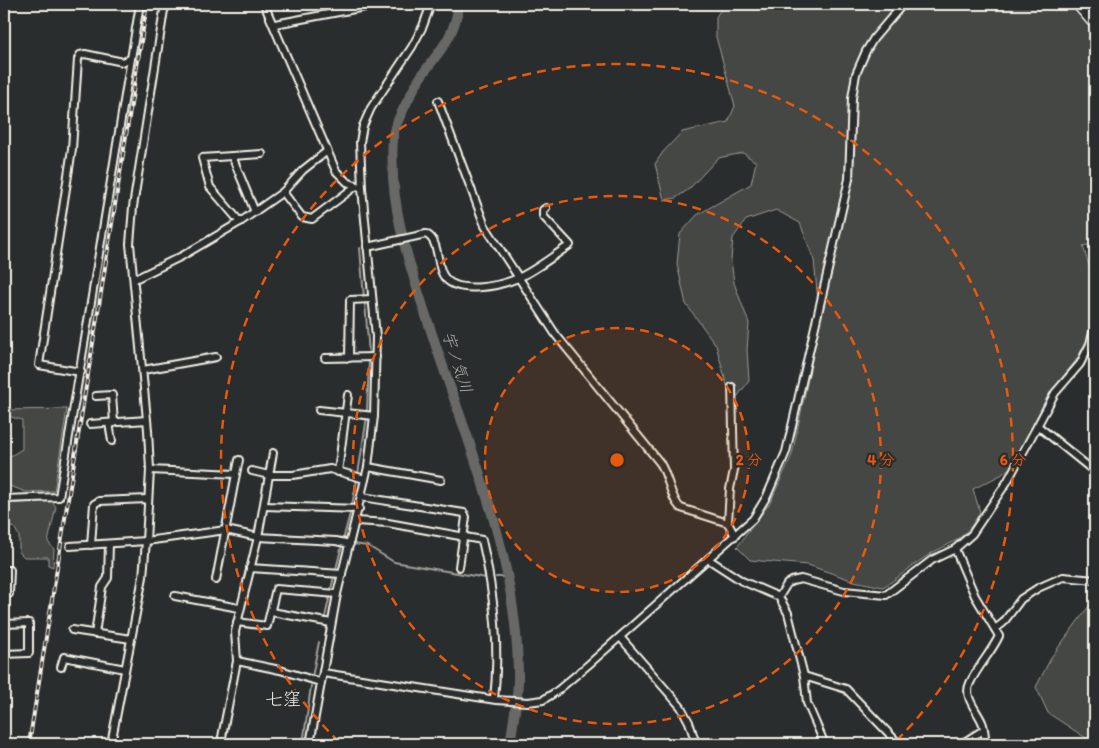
<svg xmlns="http://www.w3.org/2000/svg" width="1099" height="748" font-family="Itim,'Klee One',sans-serif">
  <rect width="100%" height="100%" fill="#2a2d2e"/>
  <filter id="ink" filterUnits="userSpaceOnUse"><feTurbulence type="fractalNoise" baseFrequency=".02" numOctaves="2"/><feDisplacementMap in="SourceGraphic" scale="10" xChannelSelector="R" yChannelSelector="G"/><feConvolveMatrix kernelMatrix="1 2 1 2 8 2 1 2 1" color-interpolation-filters="sRGB"/></filter>
  <g filter="url(#ink)">
    <!-- green -->
    <g fill="#444645" stroke="#9c9c96">
      <path d="M 724,4 L 1095,4 L 1095,244 L 1083,246 L 1094,282 L 1093,322 L 1086,342 L 1077,359 L 1047,397 L 1011,467 L 1001,475 L 973,489 L 980,512 C 962,545 951,540 924,558 C 909,567 898,579 883,587 L 854,581 L 808,565 L 750,560 L 737,547 L 770,503 L 792,455 L 820,322 L 814,260 L 800,223 L 776,210 L 746,220 L 733,238 L 731,260 L 734,283 L 749,323 L 747,350 L 749,381 L 737,397 L 728,389 L 716,345 L 686,304 L 677,264 L 680,234 L 697,215 L 751,184 L 756,162 L 743,153 L 718,158 L 689,189 L 676,198 L 664,200 L 655,164 L 663,152 L 682,132 L 728,122 L 735,106 L 716,37 L 716,17 Z"/>
      <path d="M 67,409 L 54,491 L 26,492 L 7,485 L 4,460 L 22,449 L 22,420 L 4,415 L 4,410 Z"/>
      <path d="M 52,501 L 56,507 L 48,542 L 54,549 L 53,567 L 48,565 L 48,557 L 24,557 L 19,552 L 19,536 L 14,527 L 4,528 L 4,504 Z"/>
      <path d="M 1095,598 L 1095,744 L 1048,713 L 1036,687 L 1052,656 Z"/>
    </g>
    <g fill="none" stroke-linecap="round" stroke-linejoin="round">
      <!-- stream -->
      <g stroke="#9f9f9a" stroke-width="2">
        <path d="M 360,248 L 364,298"/>
        <path d="M 365,301 L 369,355"/>
        <path d="M 367,412 L 369,361"/>
        <path d="M 358,474 L 367,417"/>
        <path d="M 352,505 L 357,480"/>
        <path d="M 343,540 L 351,510"/>
        <path d="M 353,544 L 368,546 L 394,562 L 486,578"/>
        <path d="M 336,569 L 342,545"/>
        <path d="M 496,577 L 506,577"/>
        <path d="M 331,590 L 334,576"/>
        <path d="M 325,617 L 330,595"/>
        <path d="M 312,677 L 319,642"/>
        <path d="M 303,744 L 311,686"/>
      </g>
      <!-- river -->
      <path stroke="#676866" stroke-width="10" d="M 459,4 C 454,40 439,50 420,78 C 414,88 397,120 394,131 C 391,144 393,164 393,178 C 397,230 414,279 430,328 C 467,442 520,560 518,682 C 517,703 513,724 510,744"/>
      <!-- minor casing -->
      <g stroke="#f4f1e8" stroke-width="10">
        <g id="minor">
          <path d="M 264,4 L 336,171 L 347,182 L 362,188"/>
          <path d="M 275,24 L 381,4"/>
          <path d="M 438,101 L 485,226 L 556,335 L 660,463 C 669,477 671,501 681,508 L 728,523 L 735,536"/>
          <path d="M 232,156 L 255,212"/>
          <path d="M 283,192 L 302,217 L 312,219 L 356,186"/>
          <path d="M 240,222 L 210,187 L 202,158 L 262,154"/>
          <path d="M 367,247 L 426,234 C 440,241 436,263 443,275 C 455,296 500,286 518,278 C 536,270 553,256 570,245 L 543,216 L 543,210 L 546,208"/>
          <path d="M 135,279 L 182,256 L 240,222 L 283,192 L 303,170 L 326,152"/>
          <path d="M 325,358 L 376,357"/>
          <path d="M 349,358 L 350,300 L 372,299"/>
          <path d="M 143,370 L 216,357"/>
          <path d="M 81,372 L 39,365 L 72,149 L 78,59 L 80,55 L 85,54 L 123,62 L 130,59"/>
          <path d="M 96,396 L 112,395 L 114,423"/>
          <path d="M 319,410 L 374,416"/>
          <path d="M 109,423 L 112,441"/>
          <path d="M 90,424 L 147,420"/>
          <path d="M 1038,426 L 1095,472"/>
          <path d="M 368,467 L 441,480"/>
          <path d="M 150,470 L 236,474 L 216,580"/>
          <path d="M 252,471 L 269,475 L 293,475 L 330,469 L 365,479"/>
          <path d="M 338,472 L 348,395"/>
          <path d="M 236,474 L 239,460"/>
          <path d="M 362,497 L 464,513 L 466,517 L 459,567"/>
          <path d="M 4,499 L 59,497 L 140,4"/>
          <path d="M 264,506 L 359,509"/>
          <path d="M 356,521 L 388,523 L 482,540 C 494,592 500,646 494,699"/>
          <path d="M 728,523 L 730,489 L 734,470 L 732,387"/>
          <path d="M 91,545 L 94,504 L 99,501 L 148,499"/>
          <path d="M 70,546 L 146,541 L 226,530 L 258,537 L 336,541 L 350,544"/>
          <path d="M 708,559 L 742,581 L 779,597 L 788,613 L 804,676 L 807,703 L 823,740"/>
          <path d="M 250,568 L 342,574"/>
          <path d="M 4,570 L 10,570 L 9,594 L 4,594"/>
          <path d="M 175,596 L 239,608"/>
          <path d="M 779,597 L 787,584 L 792,581 L 801,579 L 844,591 L 886,595 L 932,560 L 955,549"/>
          <path d="M 272,612 L 331,623"/>
          <path d="M 237,622 L 267,626 L 276,589 L 337,594"/>
          <path d="M 4,624 L 29,623 L 29,653 L 4,654"/>
          <path d="M 995,629 L 1003,623 L 1021,599 L 1038,588 L 1063,577 L 1095,580"/>
          <path d="M 72,630 L 131,639"/>
          <path d="M 95,634 L 102,587 L 108,578 L 109,544"/>
          <path d="M 620,637 L 681,707 L 689,722 L 696,744"/>
          <path d="M 237,661 L 280,670 L 320,682"/>
          <path d="M 61,667 L 64,657 L 125,669"/>
          <path d="M 323,673 L 496,700 L 528,702 L 543,700 L 557,691 L 588,665 L 753,519 L 767,496 L 786,452 L 849,179 L 852,98 L 856,74 L 866,51 L 874,38 L 903,4"/>
          <path d="M 804,676 L 846,689 L 899,744"/>
          <path d="M 111,744 L 143,577 L 146,541 L 150,470 L 148,430 L 130,244 L 133,207 L 164,10 L 169,4"/>
          <path d="M 225,744 L 221,742 L 237,661 L 235,632 L 258,537 L 273,453"/>
          <path d="M 310,744 L 337,594 L 368,467 L 374,416 L 376,337 L 362,188 L 360,142 L 363,126 L 371,108 L 412,47 L 423,26 L 431,4"/>
          <path d="M 961,744 L 982,731"/>
          <path d="M 987,744 C 984,737 985,728 982,722 C 977,710 963,697 970,683 C 978,666 991,653 999,636 L 975,596 L 955,549 L 972,534 L 1007,482 L 1055,393 L 1080,364 L 1090,344 L 1095,325 L 1095,311"/>
        </g>
      </g>
      <!-- major casing -->
      <g stroke="#f4f1e8" stroke-width="11">
        <path id="major" d="M 1076,4 L 1095,26"/>
      </g>
      <!-- minor -->
      <use href="#minor" stroke="#2a2d2e" stroke-width="6"/>
      <!-- major -->
      <use href="#major" stroke="#2a2d2e" stroke-width="8"/>
      <!-- rail casing -->
      <g stroke="#f4f1e8" stroke-width="4">
        <path id="rail" d="M 29,744 L 147,4"/>
      </g>
      <!-- rail -->
      <use href="#rail" stroke="#2a2d2e" stroke-width="2" stroke-dasharray="5.5" stroke-linecap="butt"/>
    </g>
  </g>
  <!-- distance rings -->
  <circle cx="617" cy="460" r="132" fill="#e8590c" fill-opacity=".12"/>
  <g fill="none" stroke="#e8590c" stroke-width="2.5" stroke-dasharray="9 6">
    <circle cx="617" cy="460" r="132"/>
    <circle cx="617" cy="460" r="264"/>
    <path d="M339 742A396 396 0 1 1 895 742"/>
  </g>
  <g text-anchor="middle" stroke-width="4.5" stroke-linejoin="round" paint-order="stroke">
    <!-- water labels -->
    <g font-size="16" font-style="italic" fill="#b5b3ae" stroke="#2a2d2e">
      <text transform="translate(458 362) rotate(72)" y="6">宇ノ気川</text>
    </g>
    <!-- quarter labels -->
    <g font-size="18" fill="#f4f1e8" stroke="#2a2d2e">
      <text x="283" y="705">七窪</text>
    </g>
  </g>
  <circle cx="617" cy="460" r="8" fill="#e8590c" stroke="#2a2d2e" stroke-width="2.5"/>
  <g font-size="15" text-anchor="middle" font-weight="bold" fill="#e8590c" stroke="#2a2d2e" stroke-width="4.5" stroke-linejoin="round" paint-order="stroke">
    <text x="749" y="465">2 分</text>
    <text x="881" y="465">4 分</text>
    <text x="1013" y="465">6 分</text>
  </g>
  <!-- margin -->
  <rect width="1099" height="748" fill="none" stroke="#2a2d2e" stroke-width="20"/>
  <rect x="10" y="10" width="1079" height="728" fill="none" stroke="#f4f1e8" stroke-width="2" filter="url(#ink)"/>
</svg>
